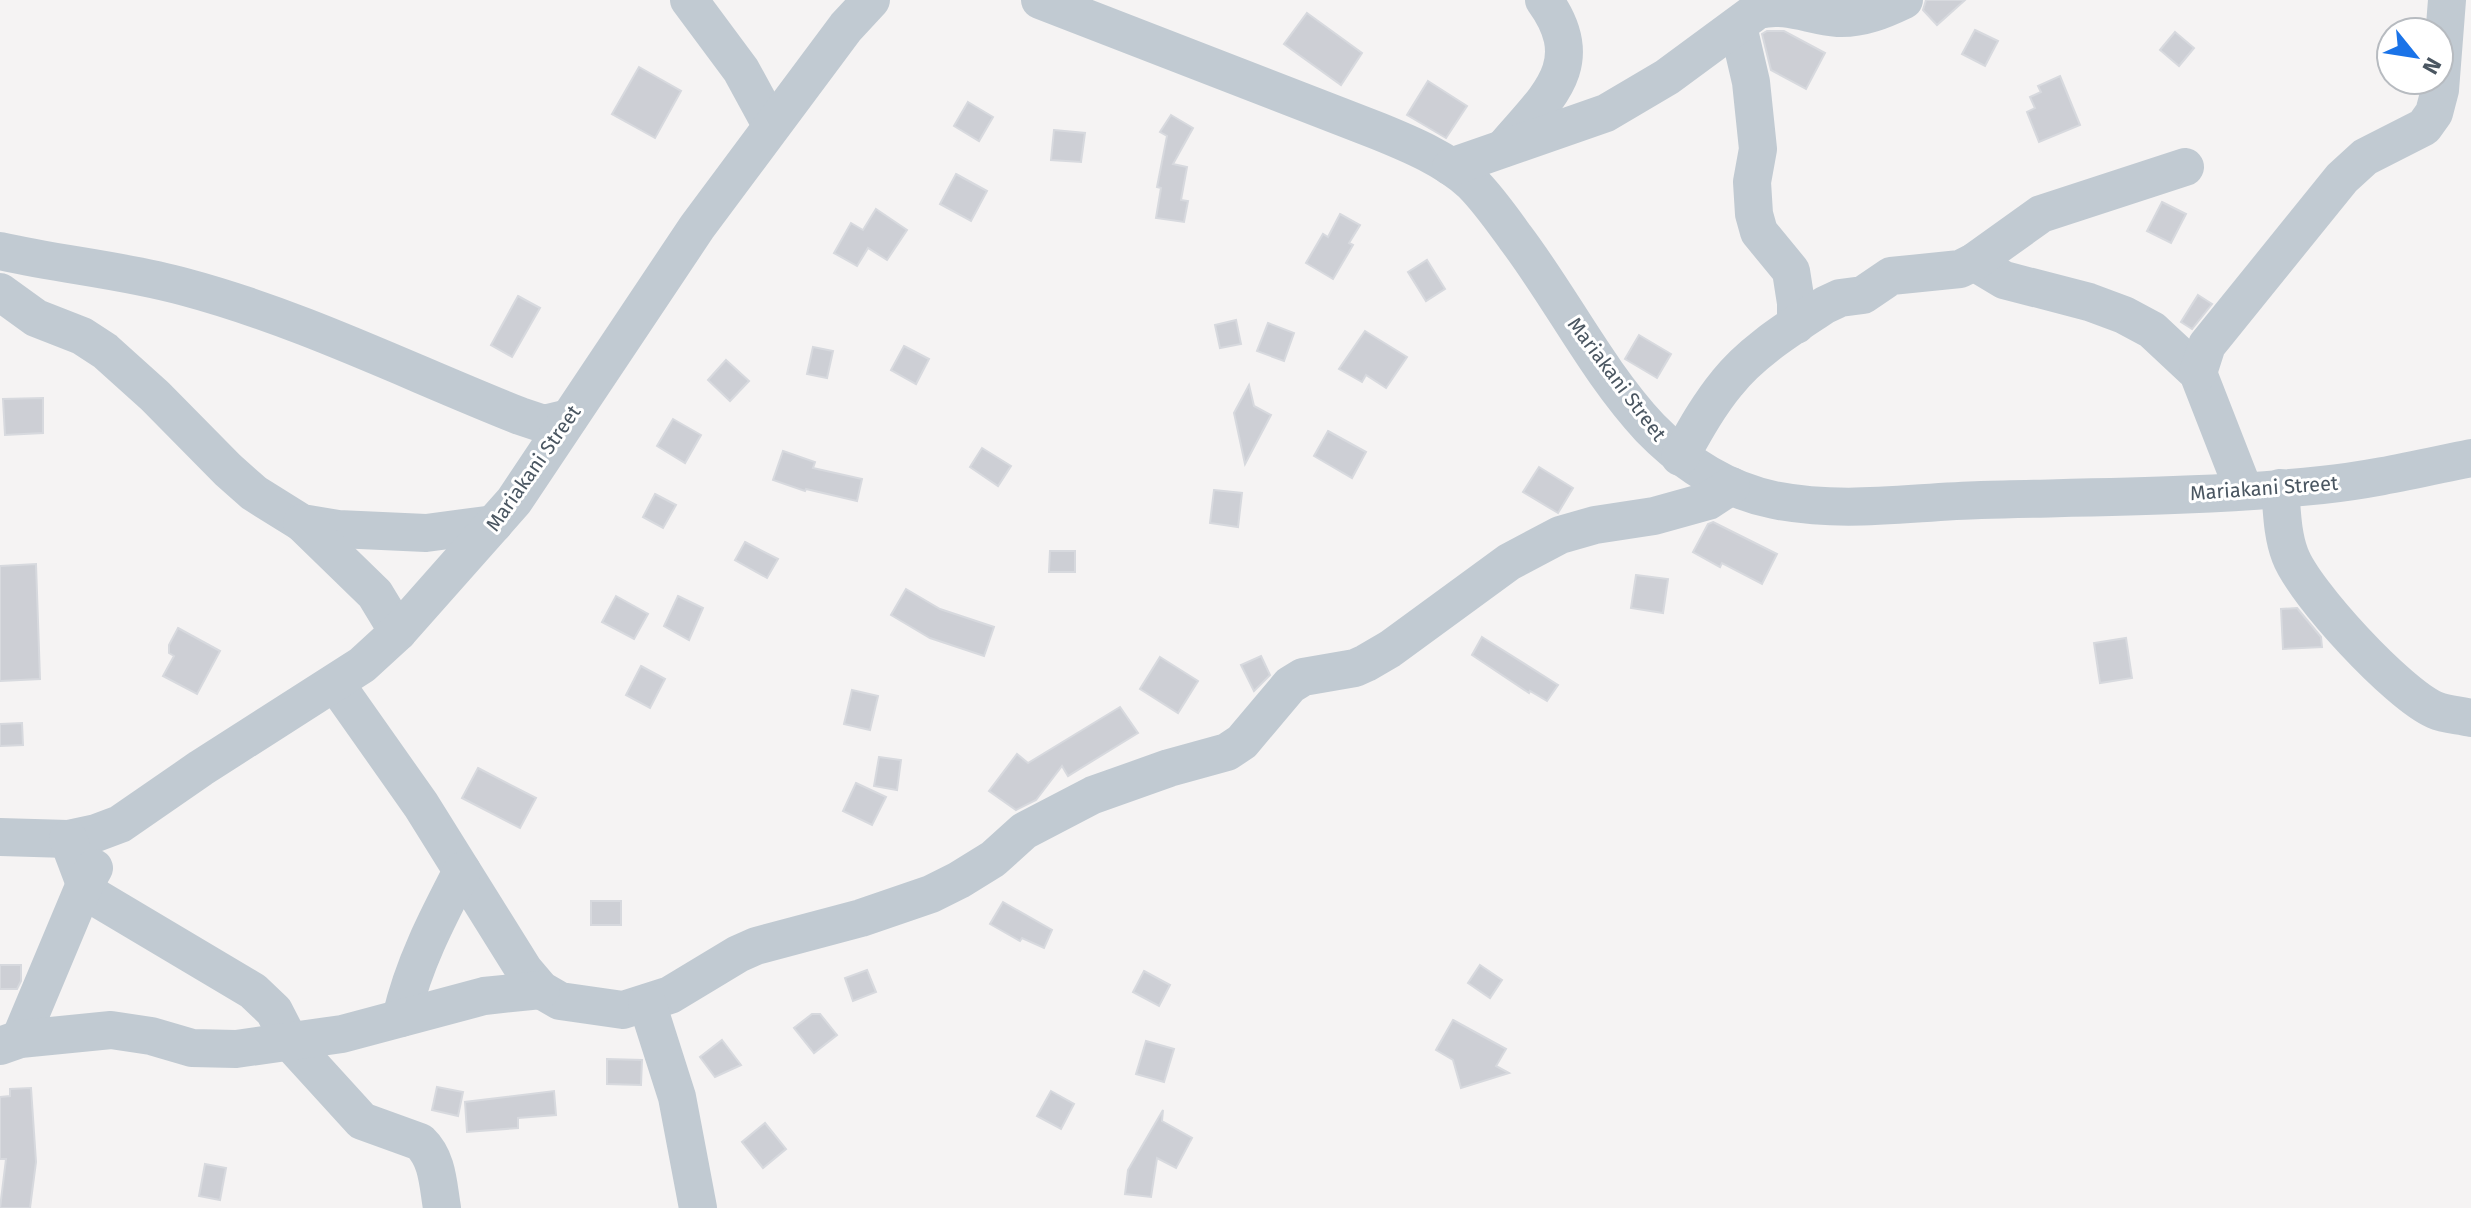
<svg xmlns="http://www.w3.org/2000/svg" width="2471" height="1208" font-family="'Fira Sans',sans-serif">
  <rect width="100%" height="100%" fill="#f5f3f3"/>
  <!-- building -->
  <g fill="#cdcfd5" stroke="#d7d9de" stroke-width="2">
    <path d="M 1926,0 L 1965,0 L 1937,25 L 1923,10 Z"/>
    <path d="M 1307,13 L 1362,53 L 1341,85 L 1284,44 Z"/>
    <path d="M 1975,30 L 1998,41 L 1985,66 L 1962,54 Z"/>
    <path d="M 1767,31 L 1784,31 L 1825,53 L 1806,89 L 1771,70 L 1762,34 Z"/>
    <path d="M 2175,32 L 2194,48 L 2179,66 L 2160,50 Z"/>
    <path d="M 639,67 L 681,91 L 655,138 L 612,114 Z"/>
    <path d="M 2060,76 L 2080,125 L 2039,142 L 2027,112 L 2035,108 L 2030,97 L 2041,92 L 2038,86 Z"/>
    <path d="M 1428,81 L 1467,106 L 1446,138 L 1407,115 Z"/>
    <path d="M 968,102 L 993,117 L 979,141 L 954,126 Z"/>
    <path d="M 1171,115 L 1193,128 L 1173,164 L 1187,167 L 1181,200 L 1188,201 L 1184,222 L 1156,218 L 1161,188 L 1157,187 L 1167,136 L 1160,132 Z"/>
    <path d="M 1054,130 L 1085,133 L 1081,162 L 1051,160 Z"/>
    <path d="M 956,174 L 987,191 L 971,221 L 940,204 Z"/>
    <path d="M 2162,202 L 2186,214 L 2171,243 L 2147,231 Z"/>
    <path d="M 876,209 L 907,230 L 887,260 L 868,248 L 857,266 L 834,253 L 851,223 L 863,230 Z"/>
    <path d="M 1340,214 L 1360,225 L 1349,243 L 1353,245 L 1333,279 L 1306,263 L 1323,234 L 1328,237 Z"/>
    <path d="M 1427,260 L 1445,289 L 1426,301 L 1408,272 Z"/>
    <path d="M 2198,295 L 2212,304 L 2192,329 L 2181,322 Z"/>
    <path d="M 518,296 L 540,308 L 512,357 L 491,345 Z"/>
    <path d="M 1236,320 L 1241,344 L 1220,348 L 1215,325 Z"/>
    <path d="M 1268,323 L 1294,333 L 1284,361 L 1257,351 Z"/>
    <path d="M 1365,331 L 1407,357 L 1386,388 L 1366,375 L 1362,382 L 1339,369 Z"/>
    <path d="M 1639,335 L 1671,354 L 1657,378 L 1625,359 Z"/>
    <path d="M 904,346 L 929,359 L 916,384 L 891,370 Z"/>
    <path d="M 813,347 L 833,351 L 827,378 L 807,374 Z"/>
    <path d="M 726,360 L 749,381 L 730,401 L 708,380 Z"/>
    <path d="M 1249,385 L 1254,406 L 1271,415 L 1245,464 L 1234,413 Z"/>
    <path d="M 43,398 L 43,433 L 5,435 L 3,399 Z"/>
    <path d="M 673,419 L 701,435 L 685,463 L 657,446 Z"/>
    <path d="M 1328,431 L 1366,452 L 1352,478 L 1314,456 Z"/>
    <path d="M 982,448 L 1011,466 L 998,486 L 970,467 Z"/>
    <path d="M 783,451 L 815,462 L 813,468 L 862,479 L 857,501 L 806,489 L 805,491 L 773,480 Z"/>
    <path d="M 1539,467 L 1573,488 L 1558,513 L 1523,492 Z"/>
    <path d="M 1214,490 L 1242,493 L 1238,527 L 1210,523 Z"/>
    <path d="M 655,494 L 676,505 L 663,528 L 643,517 Z"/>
    <path d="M 1713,522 L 1777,554 L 1762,584 L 1722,563 L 1720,567 L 1693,552 L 1708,524 Z"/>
    <path d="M 745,542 L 778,559 L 767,578 L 735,560 Z"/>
    <path d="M 1050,551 L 1075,551 L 1075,572 L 1049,572 Z"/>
    <path d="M 36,564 L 40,679 L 0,681 L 0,566 Z"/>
    <path d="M 1636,575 L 1668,579 L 1663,613 L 1631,608 Z"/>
    <path d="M 906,589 L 940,609 L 994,627 L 984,656 L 930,638 L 891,615 Z"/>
    <path d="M 616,596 L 648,614 L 634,639 L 602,622 Z"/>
    <path d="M 678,596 L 703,608 L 689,640 L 664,626 Z"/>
    <path d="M 2297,608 L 2321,637 L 2322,647 L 2283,649 L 2281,609 Z"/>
    <path d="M 178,628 L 220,651 L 197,694 L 163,676 L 174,656 L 169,653 L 169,645 Z"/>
    <path d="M 1482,637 L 1558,685 L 1547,701 L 1530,691 L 1529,693 L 1472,655 Z"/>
    <path d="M 2126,638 L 2132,678 L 2100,683 L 2094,643 Z"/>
    <path d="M 1261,656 L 1270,675 L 1254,691 L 1241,665 Z"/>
    <path d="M 1160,657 L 1198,681 L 1178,713 L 1140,689 Z"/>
    <path d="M 641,666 L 665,679 L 650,708 L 626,695 Z"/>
    <path d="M 852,690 L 878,696 L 870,730 L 844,724 Z"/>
    <path d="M 1120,707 L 1138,733 L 1068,776 L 1062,766 L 1036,800 L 1016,810 L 989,791 L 1017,754 L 1028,763 Z"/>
    <path d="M 22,723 L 23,745 L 0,746 L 0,724 Z"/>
    <path d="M 879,757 L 901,760 L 897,790 L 874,786 Z"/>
    <path d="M 478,768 L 536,798 L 520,828 L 462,798 Z"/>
    <path d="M 856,783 L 886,797 L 872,825 L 843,811 Z"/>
    <rect x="591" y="901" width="30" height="24"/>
    <path d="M 1003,902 L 1052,930 L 1044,948 L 1022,938 L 1020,941 L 990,924 Z"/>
    <path d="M 0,965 L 21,965 L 21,981 L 17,989 L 0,989 Z"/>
    <path d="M 1480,965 L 1502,980 L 1490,998 L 1468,983 Z"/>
    <path d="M 867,970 L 876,992 L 853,1001 L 845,978 Z"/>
    <path d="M 1144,971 L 1170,985 L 1159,1006 L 1133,992 Z"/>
    <path d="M 812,1014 L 820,1014 L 837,1035 L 814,1053 L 794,1028 Z"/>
    <path d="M 1453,1020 L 1506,1049 L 1496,1066 L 1509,1073 L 1461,1088 L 1453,1060 L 1436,1050 Z"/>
    <path d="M 722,1040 L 741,1065 L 715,1077 L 700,1057 Z"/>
    <path d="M 1146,1041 L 1174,1049 L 1164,1082 L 1136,1074 Z"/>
    <path d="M 607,1059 L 642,1060 L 641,1085 L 607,1084 Z"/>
    <path d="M 437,1087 L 463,1092 L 458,1116 L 432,1110 Z"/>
    <path d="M 31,1088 L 36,1162 L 30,1208 L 0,1208 L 6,1159 L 0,1159 L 0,1097 L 10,1096 L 10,1089 Z"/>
    <path d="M 554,1091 L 556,1115 L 518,1118 L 518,1128 L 467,1132 L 465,1102 Z"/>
    <path d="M 1051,1091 L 1074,1104 L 1061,1129 L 1037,1116 Z"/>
    <path d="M 1163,1110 L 1162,1121 L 1192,1138 L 1176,1168 L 1157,1158 L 1151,1197 L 1125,1194 L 1128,1170 Z"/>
    <path d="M 765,1123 L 786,1149 L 763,1168 L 742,1142 Z"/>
    <path d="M 205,1164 L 226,1168 L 220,1200 L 199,1196 Z"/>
  </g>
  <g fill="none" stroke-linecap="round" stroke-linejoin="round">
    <!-- minor -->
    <g stroke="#c1cad2" stroke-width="38">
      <path d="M 689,0 L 741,70 L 771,125"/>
      <path d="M 1040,0 L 1378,131 C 1410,144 1446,159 1472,183 C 1488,199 1502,219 1515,237 C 1562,299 1597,371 1650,428 C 1684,463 1725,490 1774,500 C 1846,514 1909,502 1981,500 C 2095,497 2209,497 2322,485 C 2372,480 2422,468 2471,458"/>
      <path d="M 1738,26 L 1751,82 L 1758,149 L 1752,182 L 1754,214 L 1759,232 L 1791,271 L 1796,303 L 1796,325"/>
      <path d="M 1504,148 C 1546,98 1591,65 1544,0"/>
      <path d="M 1451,167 L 1606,113 L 1667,77 L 1758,10 C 1787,3 1810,16 1838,18 C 1862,19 1883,10 1904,0"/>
      <path d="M 0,251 C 61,265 124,270 185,287 C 301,318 409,372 520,416 L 544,424 L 569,418"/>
      <path d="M 1974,262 L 2004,280 L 2089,302 L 2124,315 L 2152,330 L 2198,373 L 2244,491"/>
      <path d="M 0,292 L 36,318 L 82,336 L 105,351 L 155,396 L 228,470 L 254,493 L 302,523 L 338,529 L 426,533 L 494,524"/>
      <path d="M 2198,373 L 2207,345 L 2342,178 L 2365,157 L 2424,127 L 2434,113 L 2440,90 L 2447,0"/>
      <path d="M 1680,457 C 1694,432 1708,406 1727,383 C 1752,351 1792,327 1825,305 L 1840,298 L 1863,295 L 1891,276 L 1960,269 L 1974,262 L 2041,214 L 2185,167"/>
      <path d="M 2280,488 C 2282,510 2282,534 2290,555 C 2304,593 2398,694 2435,710 C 2446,715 2460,715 2471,718"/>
      <path d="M 302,523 L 375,594 L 398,632"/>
      <path d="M 335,683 L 421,805 L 524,970 L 541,990 L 560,1001 L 623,1010 L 670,995 L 738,954 L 756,946 L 861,918 L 931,894 L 959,880 L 993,859 L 1024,831 L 1093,795 L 1169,768 L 1227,752 L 1242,742 L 1290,685 L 1303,677 L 1355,668 L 1366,663 L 1390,649 L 1509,562 L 1560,535 L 1595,525 L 1654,516 L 1708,501 L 1731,486"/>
      <path d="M 0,837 L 68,839 L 96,833 L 120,824 L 201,768 L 362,665 L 398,632 L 514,501 L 697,227 L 846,27 L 871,0"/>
      <path d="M 68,839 L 85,884 L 95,897 L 253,991 L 274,1011 L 290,1042 L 362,1121 L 420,1142 C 438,1159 438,1185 442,1208"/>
      <path d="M 647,1003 L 677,1097 L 698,1208"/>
      <path d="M 401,1018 C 413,965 437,919 462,871"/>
      <path d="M 20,1039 L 85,884 L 94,868"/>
      <path d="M 0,1046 L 20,1039 L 111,1030 L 151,1036 L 192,1048 L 236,1049 L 342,1034 L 484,996 L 541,990"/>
    </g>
  </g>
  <g text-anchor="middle" stroke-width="6" stroke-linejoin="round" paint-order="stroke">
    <!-- street labels -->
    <g font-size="20" fill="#4a5661" stroke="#fff">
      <text transform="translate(1617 379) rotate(53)" y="7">Mariakani Street</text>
      <text transform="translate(533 468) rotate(-55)" y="7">Mariakani Street</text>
      <text transform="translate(2264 488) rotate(-4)" y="7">Mariakani Street</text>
    </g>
  </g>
  <!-- north arrow -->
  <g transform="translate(2415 56) rotate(120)"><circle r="38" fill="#ffffff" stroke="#b7bbc0" stroke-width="2"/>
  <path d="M0-6L14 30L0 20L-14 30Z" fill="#1a73e8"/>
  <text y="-12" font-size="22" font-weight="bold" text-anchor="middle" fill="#4a5661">N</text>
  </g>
</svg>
